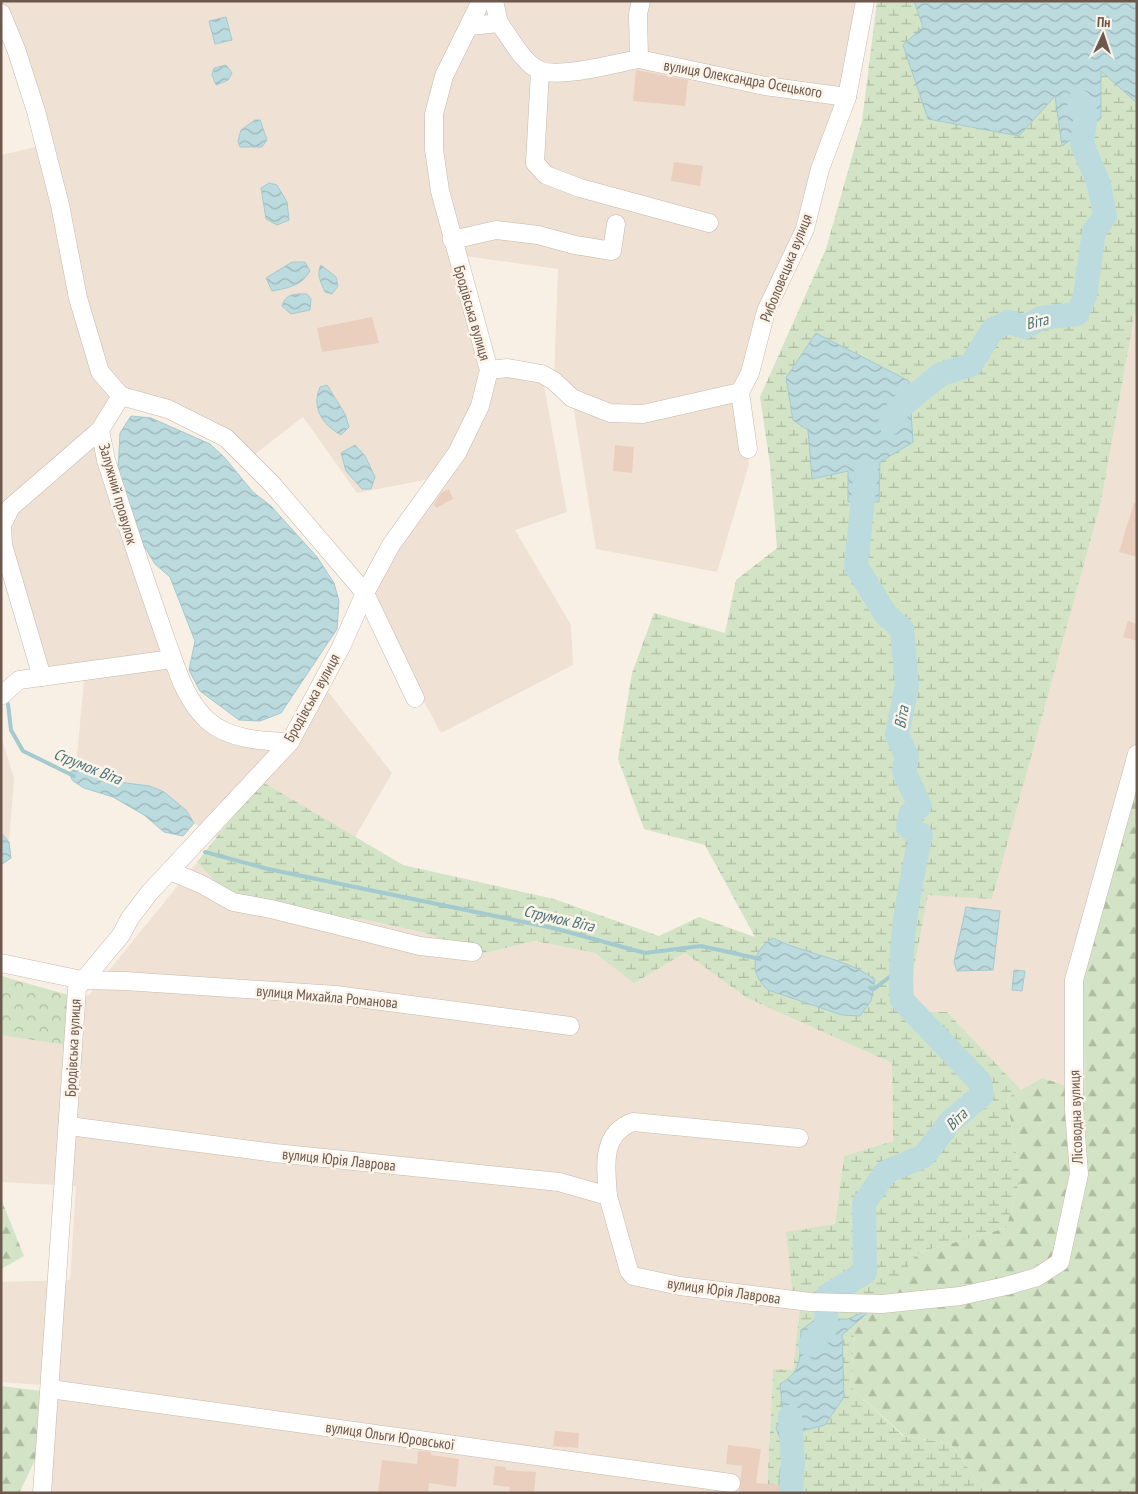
<svg xmlns="http://www.w3.org/2000/svg" width="1138" height="1494" font-family="'PT Sans Narrow',sans-serif">
  <defs>
    <pattern id="forest-firs" width="22" height="20" patternUnits="userSpaceOnUse" patternTransform="scale(1.25)"><rect width="22" height="20" fill="#d2e4c5"/><path d="M5 1l3.5 6h-7zM16 11l3.5 6h-7z" fill="#afbca2"/></pattern>
    <pattern id="wetland-marsh" width="20" height="14" patternUnits="userSpaceOnUse" patternTransform="scale(1.25)"><rect width="20" height="14" fill="#d2e4c5"/><path d="M1 5h8M5 5V1M11 12h8M15 12V8" fill="none" stroke="#afbca2"/></pattern>
    <pattern id="park-crowns" width="20" height="18" patternUnits="userSpaceOnUse" patternTransform="scale(1.25)"><rect width="20" height="18" fill="#d2e4c5"/><path d="M2 6a3 3 0 1 1 6 0M12 15a3 3 0 1 1 6 0" fill="none" stroke="#afbca2"/></pattern>
    <pattern id="water-waves" width="16" height="10" patternUnits="userSpaceOnUse" patternTransform="scale(1.25)"><rect width="16" height="10" fill="#bcdbdf"/><path d="M0 5q4-4 8 0t8 0" fill="none" stroke="#9db4b7"/></pattern>
  </defs>
  <rect width="100%" height="100%" fill="#f8f0e4"/>
  <!-- residential -->
  <g fill="#efe1d3">
    <path d="M 1,1 L 865,1 L 847,97 L 740,392 L 749,464 L 717,572 L 596,549 L 572,398 L 554,381 L 558,269 L 457,255 L 489,370 L 542,374 L 567,512 L 515,530 L 571,625 L 573,665 L 441,733 L 365,593 L 440,477 L 357,493 L 303,417 L 247,460 L 226,438 L 121,396 L 100,429 L 148,591 L 209,721 L 290,742 L 322,684 L 392,773 L 355,837 L 261,781 L 217,837 L 194,823 L 186,810 L 164,792 L 150,786 L 118,782 L 76,766 L 85,671 L 42,677 L 1,546 L 1,155 L 44,145 L 1,16 Z"/>
    <path d="M 1137,301 L 1137,784 L 1083,978 L 1085,1092 L 1042,1078 L 1021,1090 L 947,1012 L 917,1012 L 908,999 L 928,894 L 992,898 L 1101,502 Z"/>
    <path d="M 1,736 L 14,779 L 9,842 L 1,837 Z"/>
    <path d="M 197,862 L 238,906 L 367,920 L 430,934 L 473,956 L 535,941 L 595,953 L 634,982 L 685,953 L 747,998 L 892,1063 L 893,1141 L 844,1156 L 835,1224 L 800,1307 L 793,1371 L 773,1370 L 767,1493 L 47,1493 L 54,1386 L 1,1382 L 1,1282 L 70,1280 L 76,1186 L 1,1182 L 1,976 L 75,997 L 89,995 Z"/>
  </g>
  <!-- forest -->
  <g fill="url(#forest-firs)">
    <path d="M 1137,784 L 1137,1493 L 993,1493 L 976,1480 L 951,1444 L 904,1436 L 851,1387 L 854,1330 L 920,1252 L 1006,1228 L 1020,1179 L 1007,1098 L 1042,1078 L 1085,1092 L 1083,978 Z"/>
    <path d="M 1,1199 L 24,1256 L 1,1269 Z"/>
    <path d="M 1,1386 L 41,1391 L 37,1456 L 19,1493 L 1,1493 Z"/>
  </g>
  <!-- wetland -->
  <g fill="url(#wetland-marsh)">
    <path d="M 877,1 L 1137,1 L 1137,301 L 1101,502 L 992,899 L 928,895 L 908,999 L 918,1012 L 947,1012 L 1021,1090 L 1007,1098 L 1020,1179 L 1006,1228 L 920,1252 L 881,1299 L 793,1295 L 786,1232 L 835,1224 L 844,1156 L 893,1141 L 892,1063 L 747,998 L 685,953 L 634,983 L 595,953 L 535,941 L 473,956 L 430,934 L 367,920 L 238,906 L 197,862 L 261,781 L 403,865 L 554,899 L 659,936 L 699,917 L 755,937 L 705,845 L 644,829 L 618,759 L 632,673 L 654,613 L 725,633 L 736,580 L 777,548 L 770,464 L 760,397 L 826,249 L 862,121 Z"/>
    <path d="M 800,1307 L 873,1308 L 854,1330 L 851,1387 L 903,1436 L 951,1444 L 976,1480 L 993,1493 L 767,1493 L 773,1369 L 793,1370 Z"/>
  </g>
  <!-- park -->
  <path fill="url(#park-crowns)" d="M 1,976 L 75,997 L 73,1046 L 1,1035 Z"/>
  <!-- water -->
  <g fill="url(#water-waves)" stroke="#a3cacf">
    <path d="M 914,1 L 1137,1 L 1137,103 L 1101,71 L 1101,118 L 1062,146 L 1055,96 L 1019,136 L 928,119 L 903,45 L 923,27 Z"/>
    <path d="M 226,17 L 232,40 L 215,44 L 209,21 Z"/>
    <path d="M 226,65 L 232,73 L 228,80 L 216,85 L 212,75 L 214,68 Z"/>
    <path d="M 255,120 L 260,120 L 267,140 L 262,147 L 240,147 L 238,141 L 241,130 Z"/>
    <path d="M 269,183 L 277,185 L 287,202 L 289,220 L 277,225 L 266,219 L 261,188 Z"/>
    <path d="M 292,262 L 305,262 L 310,271 C 301,286 288,288 272,291 L 266,278 Z"/>
    <path d="M 321,265 L 336,277 L 338,286 L 332,294 L 325,292 C 321,283 316,274 321,265 Z"/>
    <path d="M 307,294 L 311,299 L 310,310 L 291,314 L 282,306 C 286,293 295,294 307,294 Z"/>
    <path d="M 816,333 L 909,381 L 913,442 L 880,462 L 879,502 L 848,502 L 848,471 L 812,479 L 808,430 L 793,420 L 786,378 Z"/>
    <path d="M 327,385 L 345,414 L 349,427 L 341,435 C 323,425 311,408 320,387 Z"/>
    <path d="M 131,416 L 151,418 L 210,444 L 224,457 L 253,492 L 271,506 L 317,557 L 334,583 L 339,601 L 337,629 L 281,713 L 260,721 L 239,720 L 200,691 L 189,670 L 195,641 L 170,577 L 155,564 L 144,546 L 118,471 L 120,433 Z"/>
    <path d="M 355,445 L 365,456 L 375,477 L 371,489 L 362,489 L 346,471 L 341,453 Z"/>
    <path d="M 76,766 L 118,782 L 150,786 L 164,792 L 186,810 L 194,823 L 183,836 L 164,832 L 144,815 L 113,797 L 84,788 L 73,781 L 69,774 Z"/>
    <path d="M 1,833 L 9,842 L 11,858 L 1,865 Z"/>
    <path d="M 966,907 L 1000,911 L 993,970 L 957,971 L 954,962 Z"/>
    <path d="M 773,938 C 804,954 850,959 875,980 L 871,1001 L 860,1016 L 842,1015 L 768,990 C 749,973 751,951 773,938 Z"/>
    <path d="M 1014,970 L 1025,971 L 1022,991 L 1012,990 Z"/>
    <path d="M 873,1308 L 842,1335 L 844,1397 L 825,1425 L 794,1433 L 788,1493 L 778,1493 L 780,1469 L 787,1456 L 776,1428 L 783,1413 L 780,1384 C 804,1371 799,1355 801,1330 L 816,1319 L 848,1319 Z"/>
  </g>
  <g fill="none" stroke-linecap="round" stroke-linejoin="round">
    <!-- stream -->
    <g stroke="#a3cacf" stroke-width="4">
      <path d="M 8,704 L 11,730 L 23,751 L 74,776"/>
      <path d="M 205,852 L 268,869 L 553,928 L 645,953 L 701,946 L 760,959"/>
      <path d="M 870,988 L 874,989 L 900,969"/>
    </g>
    <!-- river -->
    <g stroke="#bcdbdf" stroke-width="24">
      <path d="M 890,423 L 898,409 L 941,374 L 971,365 L 993,329 L 1008,322 L 1025,327 L 1041,318 L 1077,314 L 1085,296 L 1094,231 L 1105,216 L 1099,184 L 1082,144 L 1086,113 L 1079,101"/>
      <path d="M 810,1345 L 826,1327 L 827,1296 L 865,1272 L 864,1203 L 886,1172 L 924,1156 L 950,1122 L 982,1095 L 980,1082 L 902,1000 C 898,945 909,889 921,835 L 908,827 L 911,813 L 920,806 L 904,771 L 907,757 L 897,735 L 907,686 L 902,629 L 886,615 L 856,566 L 866,470"/>
      <path d="M 790,1417 L 793,1462 L 791,1493"/>
    </g>
  </g>
  <!-- building -->
  <g fill="#eacfbf">
    <path d="M 636,70 L 688,80 L 685,106 L 633,101 Z"/>
    <path d="M 674,162 L 703,166 L 700,186 L 671,181 Z"/>
    <path d="M 372,317 L 379,343 L 322,352 L 317,328 Z"/>
    <path d="M 615,445 L 634,447 L 632,473 L 613,471 Z"/>
    <path d="M 449,489 L 453,499 L 436,508 L 434,504 L 441,493 Z"/>
    <path d="M 1134,503 L 1137,504 L 1137,557 L 1119,552 Z"/>
    <path d="M 1128,621 L 1137,624 L 1137,641 L 1123,637 Z"/>
    <path d="M 555,1431 L 579,1433 L 578,1448 L 553,1446 Z"/>
    <path d="M 728,1445 L 761,1449 L 756,1483 L 779,1485 L 779,1493 L 739,1493 L 742,1466 L 726,1464 Z"/>
    <path d="M 418,1451 L 431,1452 L 431,1455 L 459,1459 L 456,1487 L 429,1483 L 428,1493 L 378,1493 L 382,1460 L 417,1464 Z"/>
    <path d="M 495,1466 L 506,1467 L 506,1470 L 536,1472 L 534,1493 L 509,1493 L 510,1487 L 493,1485 Z"/>
  </g>
  <g fill="none" stroke-linecap="round" stroke-linejoin="round">
    <!-- minor casing -->
    <g stroke="#c7b8ac" stroke-width="19">
      <g id="minor">
        <path d="M 1,13 L 16,49 L 36,111 L 60,205 L 78,298 L 100,372 L 121,396 L 100,430 L 106,460 C 125,520 145,580 166,640 C 177,669 184,698 207,720 C 229,740 263,741 290,742"/>
        <path d="M 499,23 C 510,37 522,62 539,70 C 559,79 616,63 639,59 L 638,14 L 641,1"/>
        <path d="M 470,26 L 499,23 L 494,1"/>
        <path d="M 639,59 L 765,86 L 847,97"/>
        <path d="M 540,71 L 535,163 L 546,175 L 580,188 L 709,223"/>
        <path d="M 452,240 L 496,230 L 538,235 L 575,245 L 612,251 L 616,224"/>
        <path d="M 489,370 L 508,368 L 542,374 L 554,381 L 572,398 L 610,413 L 643,414 L 740,392 L 750,373 L 766,311 L 805,229 L 820,169 L 847,97 L 865,1"/>
        <path d="M 740,392 L 748,449"/>
        <path d="M 121,396 L 168,409 L 226,438 L 272,484 L 365,593 L 415,698"/>
        <path d="M 42,677 L 3,545 L 2,525 L 11,507 L 100,430"/>
        <path d="M 1,696 L 19,680 L 172,659"/>
        <path d="M 170,871 L 201,884 L 233,902 L 271,909 L 420,946 L 473,952"/>
        <path d="M 1,963 L 82,980 L 125,981 L 336,995 L 570,1026"/>
        <path d="M 69,1126 L 275,1153 L 559,1182 L 608,1196 L 629,1271 L 633,1276 L 680,1286 L 810,1302 L 882,1304 L 960,1296 L 1006,1286 L 1037,1277 L 1060,1262 L 1079,1174 L 1074,1110 L 1074,980 L 1137,754"/>
        <path d="M 608,1196 C 606,1168 600,1134 633,1122 L 799,1138"/>
        <path d="M 50,1389 L 731,1483"/>
        <path d="M 42,1493 L 77,988 L 121,935 L 130,918 L 150,892 L 290,742 L 341,647 L 365,593 L 391,545 L 457,453 L 480,406 L 489,370 L 440,191 L 434,149 L 434,114 L 444,76 L 481,1"/>
      </g>
    </g>
    <!-- minor -->
    <use href="#minor" stroke="#fff" stroke-width="18"/>
  </g>
  <g text-anchor="middle" stroke-width="5" stroke-linejoin="round" paint-order="stroke">
    <!-- street labels -->
    <g font-size="15" fill="#6d584d" stroke="#fcf4e9">
      <text transform="translate(743 79) rotate(10)" y="5">вулиця Олександра Осецького</text>
      <text transform="translate(786 268) rotate(-68)" y="5">Риболовецька вулиця</text>
      <text transform="translate(472 313) rotate(74)" y="5">Бродівська вулиця</text>
      <text transform="translate(118 494) rotate(74)" y="5">Залужний провулок</text>
      <text transform="translate(312 698) rotate(-61)" y="5">Бродівська вулиця</text>
      <text transform="translate(327 997) rotate(5)" y="5">вулиця Михайла Романова</text>
      <text transform="translate(73 1048) rotate(-87)" y="5">Бродівська вулиця</text>
      <text transform="translate(1076 1117) rotate(-92)" y="5">Лісоводна вулиця</text>
      <text transform="translate(339 1160) rotate(6)" y="5">вулиця Юрія Лаврова</text>
      <text transform="translate(724 1291) rotate(8)" y="5">вулиця Юрія Лаврова</text>
      <text transform="translate(390 1436) rotate(8)" y="5">вулиця Ольги Юровської</text>
    </g>
    <!-- water labels -->
    <g font-size="16" font-style="italic" fill="#4b767e" stroke="#fcf4e9">
      <text transform="translate(1037 321) rotate(-13)" y="6">Віта</text>
      <text transform="translate(901 717) rotate(-80)" y="6">Віта</text>
      <text transform="translate(88 766) rotate(22)" y="6">Струмок Віта</text>
      <text transform="translate(559 918) rotate(13)" y="6">Струмок Віта</text>
      <text transform="translate(956 1119) rotate(-45)" y="6">Віта</text>
    </g>
  </g>
  <!-- border -->
  <rect width="1138" height="1494" fill="none" stroke="#6d584d" stroke-width="5"/>
  <!-- north arrow -->
  <g transform="translate(1103 35) rotate(3)" stroke="#fcf4e9" stroke-width="4" paint-order="stroke">
  <path d="M0-4L9 19L0 12L-9 19Z" fill="#6d584d"/>
  <text y="-8" font-size="14" font-weight="bold" text-anchor="middle" fill="#6d584d">Пн</text>
  </g>
</svg>
